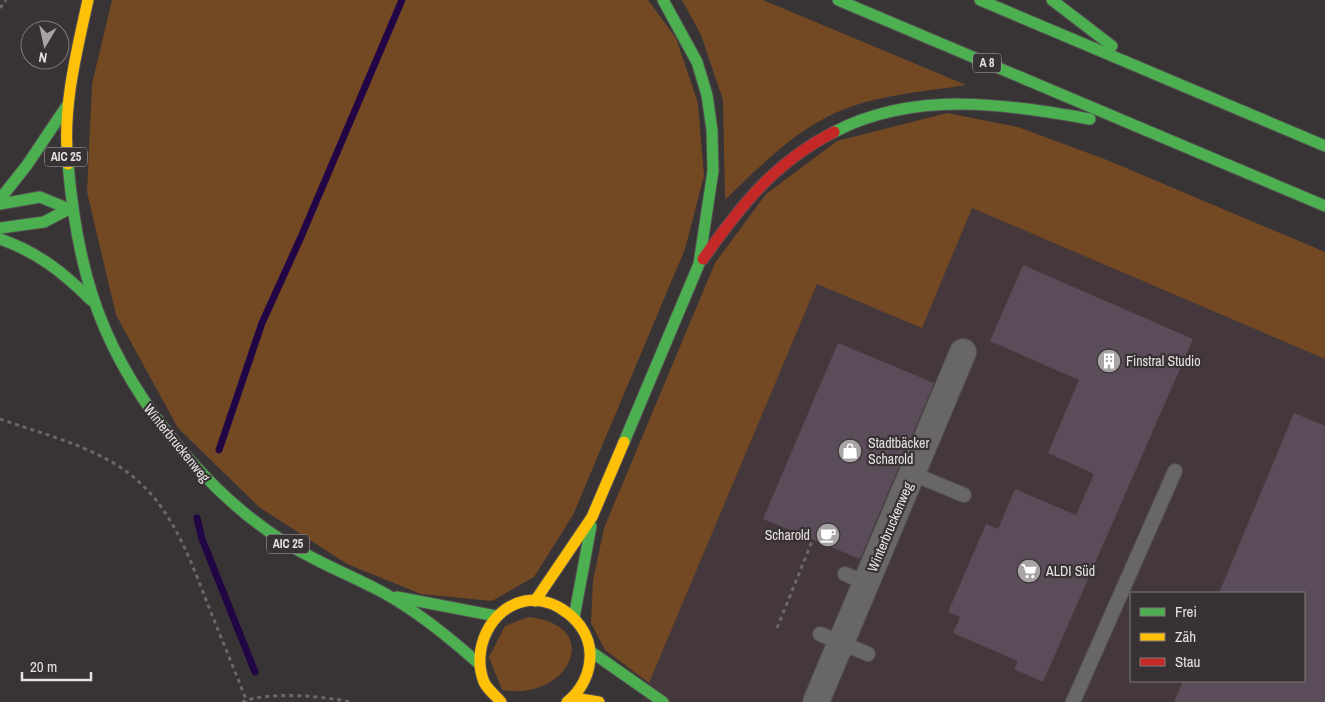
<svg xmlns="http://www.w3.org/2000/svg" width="1325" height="702" font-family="'Archivo Narrow',sans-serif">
  <rect width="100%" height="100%" fill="#383335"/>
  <!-- built -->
  <path fill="#45383c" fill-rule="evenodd" d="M 972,208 L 1325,359 L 1325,702 L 641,702 L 817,284 L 922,327 ZM 1131,593 L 1304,593 L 1304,681 L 1131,681 Z"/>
  <!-- green -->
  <g fill="#734924">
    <path d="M 112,0 L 648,0 L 676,38 L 698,103 L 704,176 L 685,249 L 573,515 L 534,577 L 492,601 L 421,594 L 347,564 L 259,507 L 178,428 L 116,315 L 87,192 L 92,84 Z"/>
    <path d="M 682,0 L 763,0 L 966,85 C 927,91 887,94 850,107 C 801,124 761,165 725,200 L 723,100 L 701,35 Z"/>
    <path d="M 947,113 L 1018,127 L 1107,160 L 1325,252 L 1325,359 L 972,208 L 922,328 L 817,284 L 649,683 L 605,650 L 591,623 L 593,581 L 604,528 L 715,263 L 766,194 L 837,141 Z"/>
    <path d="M 528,617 C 606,625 569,702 502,690 L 489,657 L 505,626 Z"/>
  </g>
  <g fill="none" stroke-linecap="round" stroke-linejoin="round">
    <!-- stream -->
    <g stroke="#210544" stroke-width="7">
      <path d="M 219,450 L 262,323 L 301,237 L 402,0"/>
      <path d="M 197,518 L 202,539 L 255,672"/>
    </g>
  </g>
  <!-- building -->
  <g fill="#5a4c59">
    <path d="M 1023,265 L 1193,339 L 1043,682 L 1014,669 L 1018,661 L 953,633 L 960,617 L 948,612 L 986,524 L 998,529 L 1015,489 L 1076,515 L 1094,474 L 1048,453 L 1079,380 L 990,341 Z"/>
    <path d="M 838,343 L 934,383 L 860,559 L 763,519 Z"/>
    <path d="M 1294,413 L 1325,426 L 1325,702 L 1174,702 L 1183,681 L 1304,681 L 1304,593 L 1219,593 Z"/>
  </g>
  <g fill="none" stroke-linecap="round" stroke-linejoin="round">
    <!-- lane casing -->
    <g stroke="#534f51" stroke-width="16">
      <g id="lane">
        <path d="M 913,474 L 964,495"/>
        <path d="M 845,574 L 866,583"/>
        <path d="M 820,634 L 868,654"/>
        <path d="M 1073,702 L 1175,471"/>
      </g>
    </g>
    <!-- street casing -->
    <g stroke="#534f51" stroke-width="28">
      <path id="street" d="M 816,702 L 963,352"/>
    </g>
    <!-- fast casing -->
    <g stroke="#534f51" stroke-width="13">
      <g id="fast">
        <path d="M 838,0 L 1325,206"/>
        <path d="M 980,0 L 1325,146"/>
        <path d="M 1052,0 L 1112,46"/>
        <path d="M 834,132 C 916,90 1003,104 1090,119"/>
        <path d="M 68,164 C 72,209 78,251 92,294 C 121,387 201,489 283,541 C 315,562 351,575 384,593 C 418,612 449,637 478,663"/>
        <path d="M 0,199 L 27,165 L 68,104"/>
        <path d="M 0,204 L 40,197 L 69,209"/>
        <path d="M 0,228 L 44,222 L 69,209"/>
        <path d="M 0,239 C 37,252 63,272 91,300"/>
        <path d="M 624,442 L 699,264 L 713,171 L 712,130 L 707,95 L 697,62 L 663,0"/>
        <path d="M 397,597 L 496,616"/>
        <path d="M 574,618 L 591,526"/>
        <path d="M 590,651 L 663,702"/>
      </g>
    </g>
    <!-- slow casing -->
    <g stroke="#534f51" stroke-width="13">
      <g id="slow">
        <path d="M 68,164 C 62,109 76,54 88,0"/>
        <path d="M 535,601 L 592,517 L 624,442"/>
        <path d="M 574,698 L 599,702"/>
        <path d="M 501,702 C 496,696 487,689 484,682 C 471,650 490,608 525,601 C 555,596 588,622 590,652 C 591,672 582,690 567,702"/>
      </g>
    </g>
    <!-- jam casing -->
    <g stroke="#534f51" stroke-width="13">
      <path id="jam" d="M 703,259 C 741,205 775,162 834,132"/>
    </g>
    <!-- path -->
    <g stroke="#6b6869" stroke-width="3" stroke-dasharray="4 4" stroke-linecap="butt">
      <path d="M 0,8 L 6,0"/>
      <path d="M 0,419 C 42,434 90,445 127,472 C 172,505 190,559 210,610 C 222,640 235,671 247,702"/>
      <path d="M 777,628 L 813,539"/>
      <path d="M 242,702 C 268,691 323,696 350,702"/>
    </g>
    <!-- lane -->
    <use href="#lane" stroke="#696666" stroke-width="14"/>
    <!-- street -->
    <use href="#street" stroke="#696666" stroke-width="26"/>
    <!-- fast -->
    <use href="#fast" stroke="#4caf50" stroke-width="11"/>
    <!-- slow -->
    <use href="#slow" stroke="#ffc107" stroke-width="11"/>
    <!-- jam -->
    <use href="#jam" stroke="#c62828" stroke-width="11"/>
  </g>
  <!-- icons -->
  <defs>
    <g id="building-disc" transform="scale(1.25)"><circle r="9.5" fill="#a8a3a5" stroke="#393234"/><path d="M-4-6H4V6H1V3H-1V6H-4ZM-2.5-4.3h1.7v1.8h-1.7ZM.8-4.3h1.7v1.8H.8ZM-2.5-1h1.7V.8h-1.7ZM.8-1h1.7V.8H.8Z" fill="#fff"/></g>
    <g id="shop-disc" transform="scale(1.25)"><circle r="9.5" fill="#a8a3a5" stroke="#393234"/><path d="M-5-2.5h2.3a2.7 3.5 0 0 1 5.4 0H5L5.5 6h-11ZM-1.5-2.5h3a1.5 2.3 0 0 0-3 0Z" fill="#fff"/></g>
    <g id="cafe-disc" transform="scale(1.25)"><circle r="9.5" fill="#a8a3a5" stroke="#393234"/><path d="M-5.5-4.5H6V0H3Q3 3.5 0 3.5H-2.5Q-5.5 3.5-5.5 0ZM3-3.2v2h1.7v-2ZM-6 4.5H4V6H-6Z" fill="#fff"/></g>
    <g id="supermarket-disc" transform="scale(1.25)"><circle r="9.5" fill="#a8a3a5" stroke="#393234"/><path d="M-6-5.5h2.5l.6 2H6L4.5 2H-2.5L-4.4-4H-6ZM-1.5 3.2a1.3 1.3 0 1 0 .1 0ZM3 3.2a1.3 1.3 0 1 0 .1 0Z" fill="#fff"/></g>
  </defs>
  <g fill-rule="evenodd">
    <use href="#building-disc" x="1109" y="361"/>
    <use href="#shop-disc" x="850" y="451"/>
    <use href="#cafe-disc" x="828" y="535"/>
    <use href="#supermarket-disc" x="1029" y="571"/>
  </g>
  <g text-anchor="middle" stroke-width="4.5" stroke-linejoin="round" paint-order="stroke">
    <!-- shield labels -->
    <g fill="#393234" stroke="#b1acad" stroke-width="1">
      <rect x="973" y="53.5" width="28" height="19" rx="4"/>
      <rect x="45" y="147.5" width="42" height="19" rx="4"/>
      <rect x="267" y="534.5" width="42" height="19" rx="4"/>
    </g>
    <g font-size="12" font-weight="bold" fill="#e5e0e1">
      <text x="987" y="67">A 8</text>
      <text x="66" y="161">AIC 25</text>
      <text x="288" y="548">AIC 25</text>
    </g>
    <!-- poi labels -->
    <g font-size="14" fill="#e5e0e1" stroke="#393234" text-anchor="start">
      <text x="1126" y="366">Finstral Studio</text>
      <text x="868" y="448">Stadtbäcker<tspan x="868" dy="16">Scharold</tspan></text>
      <text x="810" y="540" text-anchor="end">Scharold</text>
      <text x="1046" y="576">ALDI Süd</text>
    </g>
    <!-- street labels -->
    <g font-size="14" fill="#e5e0e1" stroke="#393234">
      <text transform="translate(177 443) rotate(51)" y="5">Winterbruckenweg</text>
      <text transform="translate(890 527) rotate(-67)" y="5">Winterbruckenweg</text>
    </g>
  </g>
  <!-- legend -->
  <rect x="1130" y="592" width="175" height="90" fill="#393234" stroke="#7e7879"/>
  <rect x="1140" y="608" width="25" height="8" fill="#4caf50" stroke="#7e7879"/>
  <text x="1175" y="617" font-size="15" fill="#e5e0e1">Frei</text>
  <rect x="1140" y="633" width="25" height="8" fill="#ffc107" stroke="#7e7879"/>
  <text x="1175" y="642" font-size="15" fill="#e5e0e1">Zäh</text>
  <rect x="1140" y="658" width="25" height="8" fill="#c62828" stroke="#7e7879"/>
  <text x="1175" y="667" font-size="15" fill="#e5e0e1">Stau</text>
  <!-- north arrow -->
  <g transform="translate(45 45) rotate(189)"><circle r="24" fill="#393234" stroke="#7e7879"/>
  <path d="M0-4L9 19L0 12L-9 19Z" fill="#a8a3a5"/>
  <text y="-8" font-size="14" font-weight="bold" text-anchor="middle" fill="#e5e0e1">N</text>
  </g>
  <!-- scale -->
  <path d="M22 672v8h69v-8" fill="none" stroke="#e5e0e1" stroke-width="2.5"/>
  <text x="30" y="672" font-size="15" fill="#e5e0e1" stroke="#393234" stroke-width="4" paint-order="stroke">20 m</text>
</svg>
